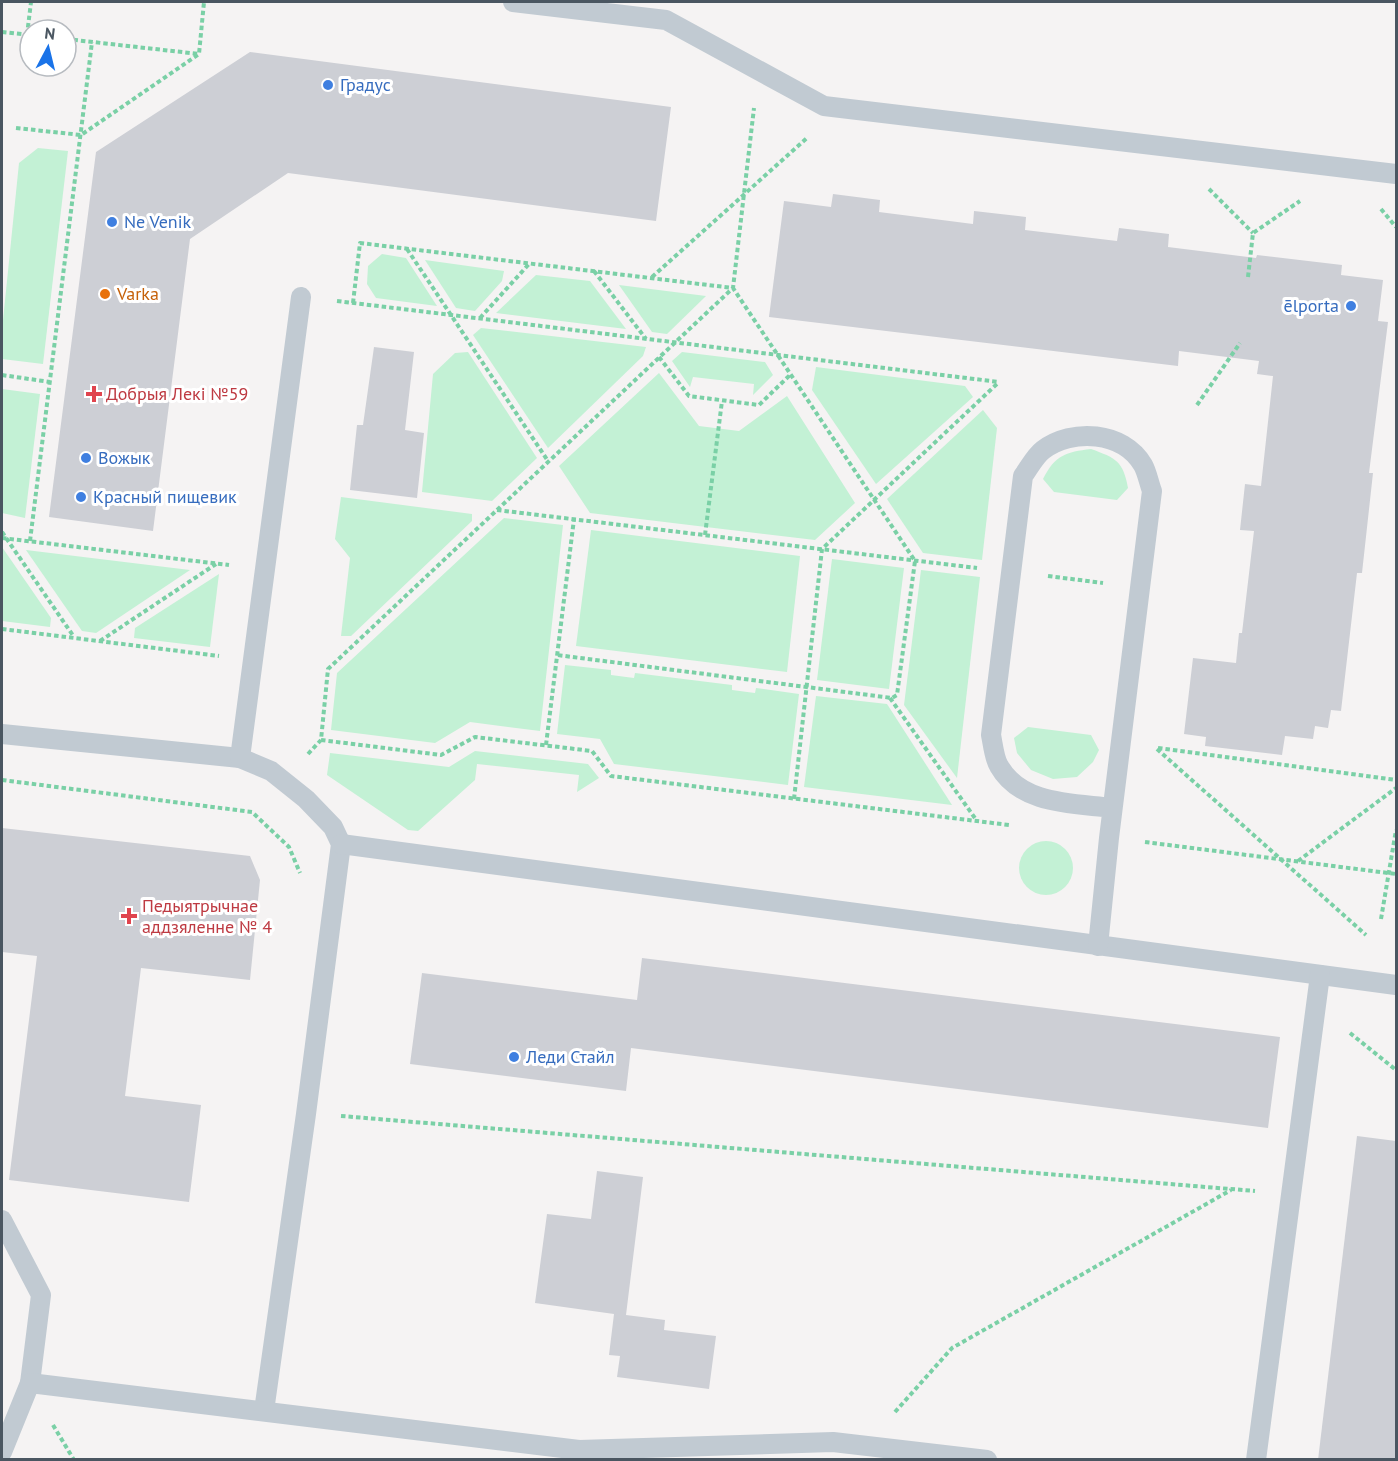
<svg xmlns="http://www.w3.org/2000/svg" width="1398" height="1461" font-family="'PT Sans',sans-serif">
  <rect width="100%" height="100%" fill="#f5f3f3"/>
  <!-- green -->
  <g fill="#c3f1d5">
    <path d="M 38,148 L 68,151 L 43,364 L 2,359 L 2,330 L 19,163 Z"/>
    <path d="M 382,254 L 406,258 L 437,306 L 376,298 L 367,284 L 368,266 Z"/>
    <path d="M 425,260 L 504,271 L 502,281 L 475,311 L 456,308 Z"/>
    <path d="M 536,275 L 590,281 L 626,329 L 496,313 Z"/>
    <path d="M 619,285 L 706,296 L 667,334 L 652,332 Z"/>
    <path d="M 481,328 L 646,347 L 643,356 L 548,448 L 473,335 Z"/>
    <path d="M 468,352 L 537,458 L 492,501 L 422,492 L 433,374 L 455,353 Z"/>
    <path d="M 682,352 L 765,362 L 773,375 L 753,395 L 754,384 L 693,377 L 690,387 L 672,361 Z"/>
    <path d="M 816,367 L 965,386 L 973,397 L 876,484 L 812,390 Z"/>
    <path d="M 659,373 L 699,426 L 739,431 L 787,396 L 855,503 L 815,540 L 590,513 L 559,466 Z"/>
    <path d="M 2,389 L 40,394 L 25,518 L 2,513 Z"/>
    <path d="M 983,410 L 997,428 L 982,560 L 923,553 L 887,499 Z"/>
    <path d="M 1091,449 C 1116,458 1123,461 1128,488 L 1117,500 L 1054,492 L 1043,479 C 1055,455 1066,452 1091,449 Z"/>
    <path d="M 341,497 L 472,514 L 472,521 L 351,636 L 341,636 L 350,558 L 335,539 Z"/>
    <path d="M 504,518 L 563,525 L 540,731 L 470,722 L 435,743 L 331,730 L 337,673 Z"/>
    <path d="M 591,530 L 800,556 L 787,672 L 576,646 Z"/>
    <path d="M 2,547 L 51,618 L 50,627 L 2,621 Z"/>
    <path d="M 26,550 L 190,570 L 96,633 L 82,631 Z"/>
    <path d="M 832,559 L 904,568 L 889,689 L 817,680 Z"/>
    <path d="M 921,570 L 980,577 L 957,778 L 904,705 Z"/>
    <path d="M 219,574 L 210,647 L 134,638 L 135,628 Z"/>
    <path d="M 565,665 L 611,670 L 611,675 L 634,678 L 635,673 L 732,685 L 732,690 L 755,693 L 756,688 L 799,694 L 788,785 L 614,764 L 600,739 L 557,734 Z"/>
    <path d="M 816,696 L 887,704 L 952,805 L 804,787 Z"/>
    <path d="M 1028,727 L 1091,735 L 1099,750 L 1093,762 L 1077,777 L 1053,779 L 1031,770 L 1017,753 L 1014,738 Z"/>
    <path d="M 475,751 L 588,764 L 599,778 L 577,792 L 579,775 L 477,764 L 475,780 L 418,831 L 408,830 L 327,775 L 330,753 L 449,767 Z"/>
    <circle cx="1046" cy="868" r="27"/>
  </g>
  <!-- building -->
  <g fill="#cdcfd5">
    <path d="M 250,52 L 671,107 L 656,221 L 288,173 L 190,239 L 153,531 L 49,517 L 96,152 Z"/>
    <path d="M 833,194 L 880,200 L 879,212 L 973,224 L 974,211 L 1026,217 L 1025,230 L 1117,241 L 1119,228 L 1169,234 L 1168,247 L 1256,258 L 1257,255 L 1342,265 L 1341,275 L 1383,280 L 1378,321 L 1388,322 L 1369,473 L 1373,473 L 1362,573 L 1357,573 L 1341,711 L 1331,710 L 1328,728 L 1315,726 L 1313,739 L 1285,736 L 1282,755 L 1205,746 L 1206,737 L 1184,734 L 1193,658 L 1236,663 L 1239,633 L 1242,633 L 1254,531 L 1240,530 L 1245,484 L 1261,486 L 1273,376 L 1257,374 L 1259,361 L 1179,351 L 1178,366 L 769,317 L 784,201 L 831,207 Z"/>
    <path d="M 374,347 L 414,352 L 405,430 L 424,433 L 417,498 L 350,490 L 357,425 L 363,425 Z"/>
    <path d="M 2,828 L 250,856 L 260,880 L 250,980 L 141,968 L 125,1096 L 201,1105 L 189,1202 L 9,1180 L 37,956 L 2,952 Z"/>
    <path d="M 642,958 L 1280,1037 L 1268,1128 L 631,1048 L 626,1091 L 410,1064 L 422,973 L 637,1000 Z"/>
    <path d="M 1357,1136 L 1396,1141 L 1396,1460 L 1318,1460 Z"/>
    <path d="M 597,1171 L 643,1177 L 626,1315 L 665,1320 L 664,1330 L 716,1336 L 709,1389 L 617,1377 L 620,1356 L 609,1355 L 614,1314 L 535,1303 L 547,1214 L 591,1219 Z"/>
  </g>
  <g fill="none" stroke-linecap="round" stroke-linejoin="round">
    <!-- path -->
    <g stroke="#7ad0a6" stroke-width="4" stroke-dasharray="4.5 3" stroke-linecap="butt">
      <path d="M 2,32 L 30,35"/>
      <path d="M 27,35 L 31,2"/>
      <path d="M 66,39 L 199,54"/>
      <path d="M 16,128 L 81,135 L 199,54 L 204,2"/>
      <path d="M 1209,189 L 1253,233"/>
      <path d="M 1381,209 L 1396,227"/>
      <path d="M 407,249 L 548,461"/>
      <path d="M 594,271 L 646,339"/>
      <path d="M 652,277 L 807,138"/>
      <path d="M 1248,277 L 1253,233 L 1300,201"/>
      <path d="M 337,301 L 999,382"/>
      <path d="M 353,303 L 360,243 L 733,288 L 915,561 L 897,695 L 892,698 L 557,655"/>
      <path d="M 480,318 L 529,264"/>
      <path d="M 659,357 L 689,396 L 759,405 L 791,374"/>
      <path d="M 2,375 L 50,382"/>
      <path d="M 1197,405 L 1240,343"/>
      <path d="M 497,510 L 977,568"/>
      <path d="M 2,532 L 74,637"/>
      <path d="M 705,535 L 722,401"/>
      <path d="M 2,538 L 229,565"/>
      <path d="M 30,541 L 92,42"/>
      <path d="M 1048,576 L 1103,583"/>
      <path d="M 2,629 L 219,656"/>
      <path d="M 100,641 L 216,564"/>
      <path d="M 890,698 L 977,821"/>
      <path d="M 321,740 L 441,755 L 475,737 L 592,751 L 611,776 L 1009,825"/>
      <path d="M 546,745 L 574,519"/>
      <path d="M 1158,748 L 1396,780"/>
      <path d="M 1157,749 L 1366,935"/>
      <path d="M 308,754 L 321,740 L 328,669 L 733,288 L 754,108"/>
      <path d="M 2,780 L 252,812 L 289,847 L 300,873"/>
      <path d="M 794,799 L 822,549 L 999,382"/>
      <path d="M 1145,842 L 1396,874"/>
      <path d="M 1298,861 L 1396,788"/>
      <path d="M 1381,919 L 1396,830"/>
      <path d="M 1350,1033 L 1396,1070"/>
      <path d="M 341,1116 L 1255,1191"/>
      <path d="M 895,1412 L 952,1348 L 1231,1190"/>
      <path d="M 53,1425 L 74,1460"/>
    </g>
    <!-- lane -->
    <g stroke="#c1cad2" stroke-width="20">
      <path d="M 513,2 L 666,20 L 824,106 L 1396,174"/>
      <path d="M 2,734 L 240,758 L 271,771 L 306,799 L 333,827 L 341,844 L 306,1114 L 264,1411"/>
      <path d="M 240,758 L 301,297"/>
      <path d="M 341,844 L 1396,985"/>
      <path d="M 1098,946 L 1109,838 L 1152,491 C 1149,483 1147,472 1143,465 C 1123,431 1072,428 1043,450 C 1035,456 1029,468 1023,476 L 991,735 C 993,744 994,758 999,766 C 1021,805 1073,803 1112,808"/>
      <path d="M 2,1220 L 41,1295 L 30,1383"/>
      <path d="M 2,1452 L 30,1383 L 579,1450 L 833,1442 L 987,1460"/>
      <path d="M 1256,1460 L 1320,975"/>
    </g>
  </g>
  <!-- markers -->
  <g fill="#3f7fe0" stroke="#fff" stroke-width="2">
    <circle cx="328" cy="85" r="6"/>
    <circle cx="112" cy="222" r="6"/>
    <circle cx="1351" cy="306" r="6"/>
    <circle cx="86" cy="458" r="6"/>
    <circle cx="81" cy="497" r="6"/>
    <circle cx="514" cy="1057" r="6"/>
  </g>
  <circle fill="#e8710a" stroke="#fff" stroke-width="2" cx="105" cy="294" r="6"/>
  <g fill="#e0444e" stroke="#fff" stroke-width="2">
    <path d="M91 385h6v6h6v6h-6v6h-6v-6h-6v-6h6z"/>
    <path d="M126 907h6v6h6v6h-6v6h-6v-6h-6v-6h6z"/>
  </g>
  <g text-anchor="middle" stroke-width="6" stroke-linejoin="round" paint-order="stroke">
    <!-- shop labels -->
    <g font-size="18" fill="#366cbe" stroke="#fff" text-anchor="start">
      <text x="340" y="91">Градус</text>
      <text x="124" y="228">Ne Venik</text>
      <text x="1339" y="312" text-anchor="end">ēlporta</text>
      <text x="98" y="464">Вожык</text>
      <text x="93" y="503">Красный пищевик</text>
      <text x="526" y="1063">Леди Стайл</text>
    </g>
    <!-- food labels -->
    <g font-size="18" fill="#c56008" stroke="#fff" text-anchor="start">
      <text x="117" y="300">Varka</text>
    </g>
    <!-- health labels -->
    <g font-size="18" fill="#be3a42" stroke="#fff" text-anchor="start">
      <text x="106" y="400">Добрыя Лекі №59</text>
      <text x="142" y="912">Педыятрычнае<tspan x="142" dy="21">аддзяленне № 4</tspan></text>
    </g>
  </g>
  <!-- border -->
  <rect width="1398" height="1461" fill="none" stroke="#4a5661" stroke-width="6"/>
  <!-- north arrow -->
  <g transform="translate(48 48) rotate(7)"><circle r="28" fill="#ffffff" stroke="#b7bbc0" stroke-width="1.5"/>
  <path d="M0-4.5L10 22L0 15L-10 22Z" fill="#1a73e8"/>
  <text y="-9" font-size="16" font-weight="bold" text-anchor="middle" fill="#4a5661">N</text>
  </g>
</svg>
